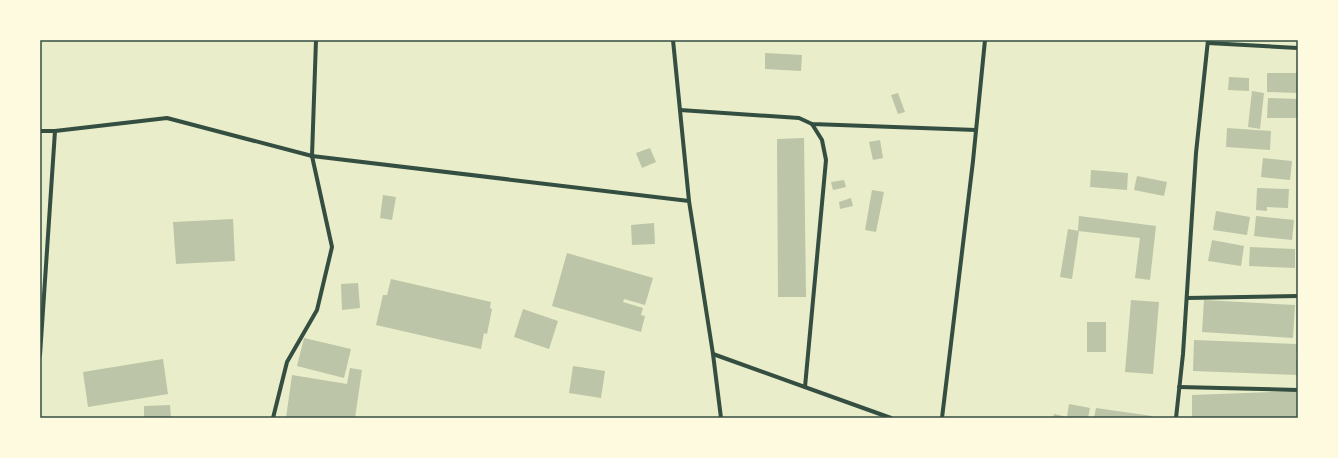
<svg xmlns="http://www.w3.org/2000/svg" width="1338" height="458" font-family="Poppins,sans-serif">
  <rect width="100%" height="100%" fill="#e9edc9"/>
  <!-- building -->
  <g fill="#bcc5a7">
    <path d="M 765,53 L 802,55 L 801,71 L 765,69 Z"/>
    <path d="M 1267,73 L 1298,73 L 1298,93 L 1267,92 Z"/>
    <path d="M 1229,77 L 1249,78 L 1249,91 L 1228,90 Z"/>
    <path d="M 1252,91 L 1264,93 L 1260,129 L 1248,127 Z"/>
    <path d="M 898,93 L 905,112 L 898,114 L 891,95 Z"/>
    <path d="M 1268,98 L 1298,99 L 1298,118 L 1267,118 Z"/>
    <path d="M 1227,128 L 1271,131 L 1270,150 L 1226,147 Z"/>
    <path d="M 804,138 L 806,297 L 778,297 L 777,139 Z"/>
    <path d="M 880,140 L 883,158 L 873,160 L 869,142 Z"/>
    <path d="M 650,148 L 656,162 L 642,168 L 636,153 Z"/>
    <path d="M 1263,158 L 1292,161 L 1290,180 L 1261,177 Z"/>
    <path d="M 1091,170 L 1128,173 L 1127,190 L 1090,187 Z"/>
    <path d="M 1137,176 L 1167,182 L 1164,196 L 1134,190 Z"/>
    <path d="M 844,180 L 846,187 L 833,190 L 831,182 Z"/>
    <path d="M 1257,188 L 1289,189 L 1288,208 L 1267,207 L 1267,211 L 1256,210 Z"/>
    <path d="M 872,190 L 884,192 L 876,232 L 865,230 Z"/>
    <path d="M 383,195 L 396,197 L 392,220 L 380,218 Z"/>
    <path d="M 851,198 L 853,206 L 840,209 L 839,202 Z"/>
    <path d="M 1216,211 L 1250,217 L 1247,235 L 1213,230 Z"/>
    <path d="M 1079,216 L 1156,226 L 1150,280 L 1135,278 L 1140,238 L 1078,231 Z"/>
    <path d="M 1256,216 L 1294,220 L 1292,240 L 1254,236 Z"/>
    <path d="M 233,219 L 235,261 L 176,264 L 173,222 Z"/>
    <path d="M 654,223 L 655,244 L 632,245 L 631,225 Z"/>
    <path d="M 1068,229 L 1079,231 L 1072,279 L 1060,277 Z"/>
    <path d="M 1212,240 L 1244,246 L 1241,266 L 1208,261 Z"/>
    <path d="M 1250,247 L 1295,249 L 1295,268 L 1249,266 Z"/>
    <path d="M 567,253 L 653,278 L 645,305 L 624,299 L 623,302 L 643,308 L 641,315 L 645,316 L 641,332 L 552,306 Z"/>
    <path d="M 391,279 L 491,302 L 490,308 L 492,309 L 487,334 L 484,333 L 481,349 L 376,325 L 383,295 L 387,295 Z"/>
    <path d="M 358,283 L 360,308 L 342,310 L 341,284 Z"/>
    <path d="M 1131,300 L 1159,302 L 1153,374 L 1125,372 Z"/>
    <path d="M 1204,300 L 1295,305 L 1293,338 L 1202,332 Z"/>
    <path d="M 523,309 L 558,321 L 549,349 L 514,337 Z"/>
    <rect x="1087" y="322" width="19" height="30"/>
    <path d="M 304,338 L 351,349 L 344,378 L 297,366 Z"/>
    <path d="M 1194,340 L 1297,344 L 1296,360 L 1298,360 L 1298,375 L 1193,371 Z"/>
    <path d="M 163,359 L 168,394 L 88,407 L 83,372 Z"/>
    <path d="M 573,366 L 605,371 L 601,398 L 569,393 Z"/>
    <path d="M 350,368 L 362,370 L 355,418 L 286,418 L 292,375 L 347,384 Z"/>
    <path d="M 1298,391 L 1298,418 L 1192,418 L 1192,395 Z"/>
    <path d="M 1069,404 L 1090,408 L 1088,418 L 1053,418 L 1054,414 L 1067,417 Z"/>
    <path d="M 170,405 L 171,418 L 144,418 L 144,406 Z"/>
    <path d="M 1096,408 L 1152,416 L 1151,418 L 1094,418 Z"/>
  </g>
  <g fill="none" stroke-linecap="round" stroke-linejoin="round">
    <!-- minor -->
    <g stroke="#344e41" stroke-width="4">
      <path d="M 673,40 L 689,201"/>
      <path d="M 1208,43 L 1298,48"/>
      <path d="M 680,110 L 799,118 L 812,124 L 976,130"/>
      <path d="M 40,131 L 55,131 L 167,118 L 312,156 L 689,201 L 713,354 L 721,418"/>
      <path d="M 1187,298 L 1298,296"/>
      <path d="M 713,354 L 891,418"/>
      <path d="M 40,355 L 55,131"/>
      <path d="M 805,387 L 826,160 L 822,140 L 812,124"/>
      <path d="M 1179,387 L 1298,390"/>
      <path d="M 273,418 L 287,362 L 317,310 L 332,247 L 312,156 L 316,40"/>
      <path d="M 942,418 L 973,161 L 985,40"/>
      <path d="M 1176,418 L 1183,354 L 1196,153 L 1208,40"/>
    </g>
  </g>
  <!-- border -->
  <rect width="1338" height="458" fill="none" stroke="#fefae0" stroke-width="82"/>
  <rect x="41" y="41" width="1256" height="376" fill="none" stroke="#344e41" stroke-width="1.5"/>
</svg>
